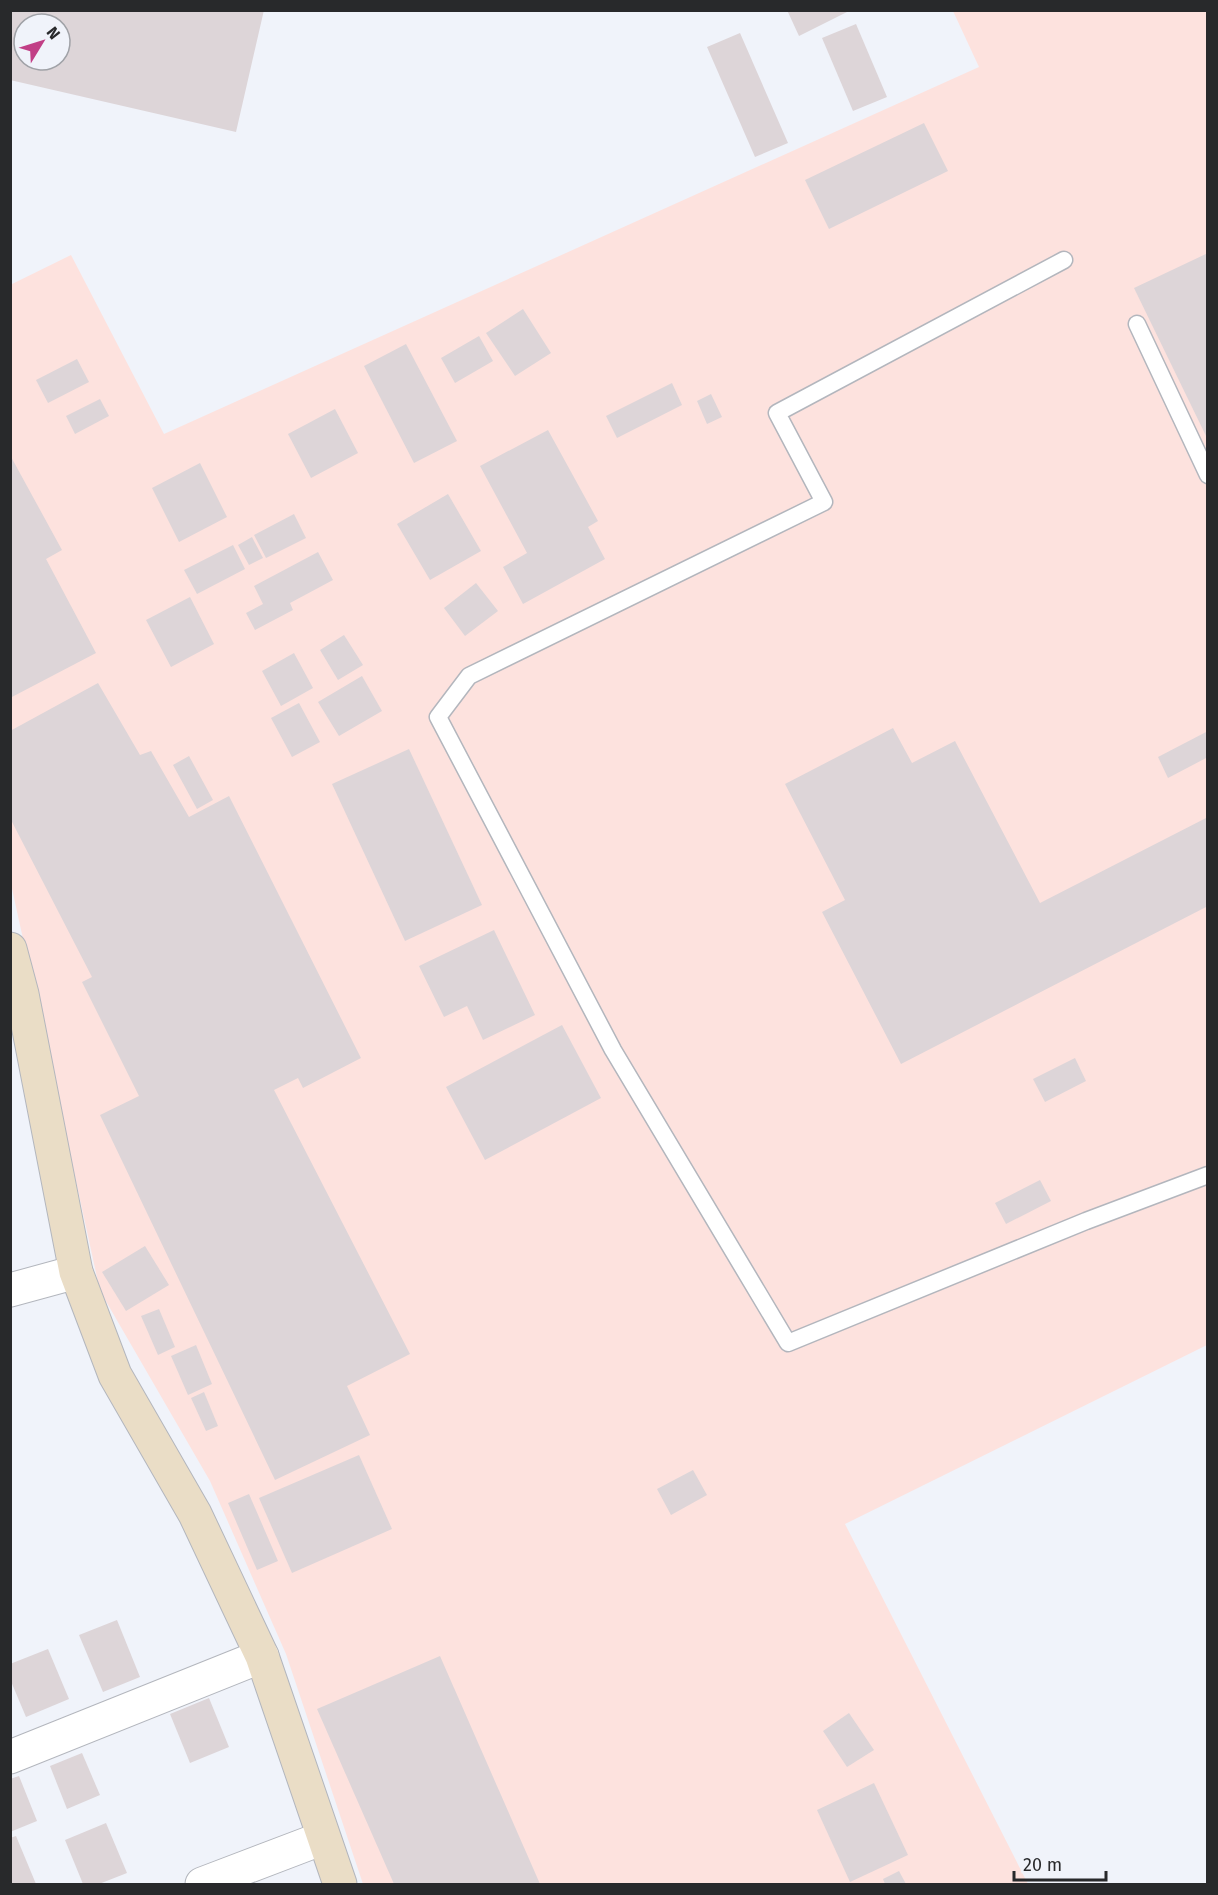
<svg xmlns="http://www.w3.org/2000/svg" width="1218" height="1895" font-family="'Fira Sans',sans-serif">
  <rect width="100%" height="100%" fill="#f0f3fa"/>
  <!-- industrial -->
  <path fill="#fde2de" d="M 953,11 L 1207,11 L 1207,1345 L 845,1524 L 1028,1884 L 363,1884 L 286,1654 L 210,1481 L 100,1291 L 11,884 L 10,285 L 71,255 L 164,434 L 979,67 Z"/>
  <!-- building -->
  <g fill="#ddd5d8" fill-rule="evenodd">
    <path d="M 10,10 L 264,10 L 236,132 L 10,80 ZM 24,24 L 60,24 L 60,60 L 24,60 Z"/>
    <path d="M 787,10 L 851,10 L 799,36 Z"/>
    <path d="M 856,24 L 887,97 L 853,111 L 822,38 Z"/>
    <path d="M 740,33 L 788,143 L 755,157 L 707,47 Z"/>
    <path d="M 924,123 L 948,171 L 829,229 L 805,180 Z"/>
    <path d="M 1208,253 L 1208,440 L 1134,288 Z"/>
    <path d="M 523,309 L 551,353 L 515,376 L 486,333 Z"/>
    <path d="M 479,336 L 493,361 L 455,383 L 441,358 Z"/>
    <path d="M 406,344 L 457,441 L 414,463 L 364,366 Z"/>
    <path d="M 77,359 L 89,382 L 48,403 L 36,380 Z"/>
    <path d="M 672,383 L 682,405 L 617,438 L 606,416 Z"/>
    <path d="M 711,394 L 722,417 L 707,424 L 697,401 Z"/>
    <path d="M 100,399 L 109,416 L 75,434 L 66,416 Z"/>
    <path d="M 335,409 L 358,453 L 311,478 L 288,434 Z"/>
    <path d="M 548,430 L 598,521 L 588,527 L 605,559 L 523,604 L 503,567 L 527,553 L 480,466 Z"/>
    <path d="M 10,455 L 62,550 L 46,559 L 96,653 L 10,698 Z"/>
    <path d="M 200,463 L 227,517 L 179,542 L 152,488 Z"/>
    <path d="M 448,494 L 481,551 L 430,580 L 397,524 Z"/>
    <path d="M 294,514 L 306,538 L 266,558 L 254,535 Z"/>
    <path d="M 252,537 L 263,558 L 249,565 L 238,545 Z"/>
    <path d="M 233,545 L 245,569 L 197,594 L 184,570 Z"/>
    <path d="M 318,552 L 333,580 L 290,603 L 293,610 L 255,630 L 246,613 L 263,604 L 254,586 Z"/>
    <path d="M 476,583 L 498,611 L 465,636 L 444,608 Z"/>
    <path d="M 190,597 L 214,644 L 171,667 L 146,620 Z"/>
    <path d="M 344,635 L 363,665 L 338,680 L 320,650 Z"/>
    <path d="M 294,653 L 313,688 L 281,706 L 262,671 Z"/>
    <path d="M 362,676 L 382,711 L 339,736 L 318,702 Z"/>
    <path d="M 98,683 L 140,755 L 151,751 L 189,817 L 229,796 L 361,1058 L 303,1088 L 298,1078 L 274,1090 L 410,1354 L 347,1386 L 370,1435 L 275,1480 L 100,1115 L 139,1096 L 82,982 L 92,977 L 10,818 L 10,731 Z"/>
    <path d="M 299,703 L 320,742 L 292,757 L 271,718 Z"/>
    <path d="M 893,728 L 912,763 L 955,741 L 1040,903 L 1208,817 L 1208,906 L 901,1064 L 822,912 L 845,900 L 785,784 Z"/>
    <path d="M 1208,731 L 1208,757 L 1168,778 L 1158,757 Z"/>
    <path d="M 409,749 L 482,905 L 405,941 L 332,784 Z"/>
    <path d="M 189,756 L 213,800 L 197,809 L 173,765 Z"/>
    <path d="M 494,930 L 535,1015 L 483,1040 L 467,1006 L 444,1017 L 419,966 Z"/>
    <path d="M 562,1025 L 601,1098 L 485,1160 L 446,1087 Z"/>
    <path d="M 1075,1058 L 1086,1081 L 1045,1102 L 1033,1079 Z"/>
    <path d="M 1040,1180 L 1051,1201 L 1006,1224 L 995,1203 Z"/>
    <path d="M 145,1246 L 169,1285 L 126,1311 L 102,1272 Z"/>
    <path d="M 159,1309 L 175,1347 L 158,1355 L 141,1316 Z"/>
    <path d="M 196,1345 L 212,1384 L 188,1395 L 171,1356 Z"/>
    <path d="M 204,1392 L 218,1426 L 206,1431 L 191,1398 Z"/>
    <path d="M 359,1455 L 392,1529 L 292,1573 L 259,1498 Z"/>
    <path d="M 693,1470 L 707,1495 L 671,1515 L 657,1489 Z"/>
    <path d="M 249,1494 L 278,1561 L 257,1570 L 228,1503 Z"/>
    <path d="M 117,1620 L 140,1677 L 103,1692 L 79,1635 Z"/>
    <path d="M 48,1649 L 69,1699 L 26,1717 L 10,1679 L 10,1664 Z"/>
    <path d="M 440,1656 L 540,1884 L 394,1884 L 317,1709 Z"/>
    <path d="M 209,1698 L 229,1747 L 190,1763 L 170,1714 Z"/>
    <path d="M 849,1713 L 874,1750 L 847,1767 L 823,1731 Z"/>
    <path d="M 82,1753 L 100,1795 L 67,1809 L 50,1766 Z"/>
    <path d="M 19,1776 L 37,1821 L 10,1832 L 10,1779 Z"/>
    <path d="M 874,1783 L 908,1855 L 850,1882 L 817,1810 Z"/>
    <path d="M 106,1823 L 127,1873 L 99,1884 L 83,1884 L 65,1840 Z"/>
    <path d="M 16,1836 L 36,1884 L 10,1884 L 10,1838 Z"/>
    <path d="M 899,1871 L 906,1884 L 885,1884 L 883,1879 Z"/>
  </g>
  <g fill="none" stroke-linecap="round" stroke-linejoin="round">
    <!-- lane casing -->
    <g stroke="#b3b6bd" stroke-width="19">
      <g id="lane">
        <path d="M 1064,260 L 777,413 L 824,502 L 469,676 L 438,717 L 613,1050 L 788,1343 L 1086,1221 L 1208,1175"/>
        <path d="M 1137,324 L 1208,475"/>
      </g>
    </g>
    <!-- street casing -->
    <g stroke="#b3b6bd" stroke-width="35">
      <g id="street">
        <path d="M 10,1290 L 76,1272"/>
        <path d="M 10,1757 L 262,1656"/>
        <path d="M 202,1884 L 323,1838"/>
      </g>
    </g>
    <!-- secondary casing -->
    <g stroke="#b3b6bd" stroke-width="35">
      <path id="secondary" d="M 10,949 L 22,994 L 76,1272 L 115,1375 L 195,1514 L 262,1656 L 340,1884"/>
    </g>
    <!-- lane -->
    <use href="#lane" stroke="#fff" stroke-width="16"/>
    <!-- street -->
    <use href="#street" stroke="#fff" stroke-width="33"/>
    <!-- secondary -->
    <use href="#secondary" stroke="#eaddc6" stroke-width="33"/>
  </g>
  <!-- border -->
  <rect width="1218" height="1895" fill="none" stroke="#28292b" stroke-width="24"/>
  <!-- north arrow -->
  <g transform="translate(42 42) rotate(52)"><circle r="28" fill="#f0f3fa" stroke="#a0a2a7" stroke-width="1.5"/>
  <path d="M0-4.5L10 22L0 15L-10 22Z" fill="#c13f86"/>
  <text y="-9" font-size="16" font-weight="bold" text-anchor="middle" fill="#28292b">N</text>
  </g>
  <!-- scale -->
  <path d="M1014 1871v9h92v-9" fill="none" stroke="#28292b" stroke-width="3"/>
  <text x="1023" y="1871" font-size="18" fill="#28292b" stroke="#f0f3fa" stroke-width="4.5" paint-order="stroke">20 m</text>
</svg>
